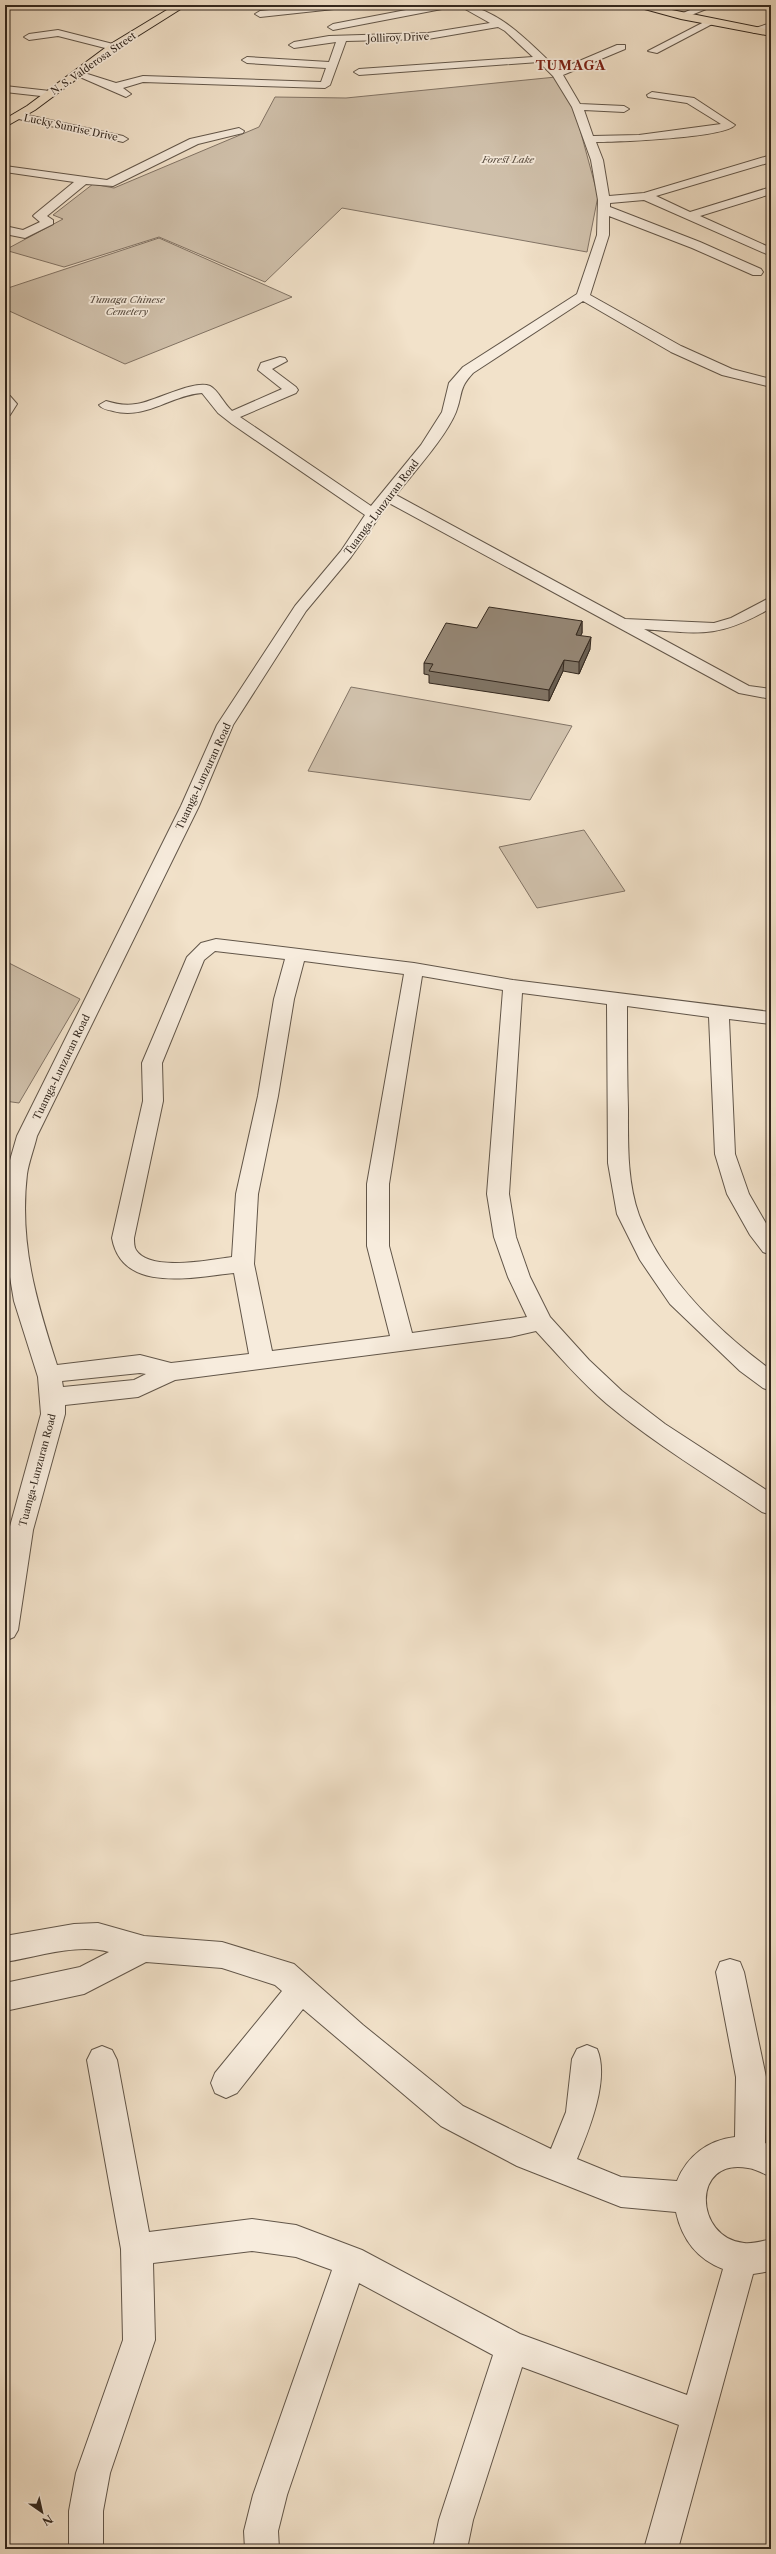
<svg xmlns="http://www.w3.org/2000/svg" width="776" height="2554" font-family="'Libre Caslon Text',serif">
  <rect width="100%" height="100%" fill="#f2e2ca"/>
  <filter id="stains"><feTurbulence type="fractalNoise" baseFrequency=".005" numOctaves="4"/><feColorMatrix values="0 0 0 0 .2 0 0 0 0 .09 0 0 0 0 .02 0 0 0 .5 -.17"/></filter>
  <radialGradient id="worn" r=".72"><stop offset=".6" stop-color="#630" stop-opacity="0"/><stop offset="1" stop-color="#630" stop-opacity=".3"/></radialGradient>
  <!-- green -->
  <g fill="#d1c2ad" stroke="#827466">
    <path d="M 556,77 L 575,111 L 598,196 L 587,252 L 342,208 L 265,282 L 159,237 L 64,267 L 5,250 L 63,219 L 53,215 L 93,184 L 114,188 L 259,127 L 275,97 L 346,98 Z"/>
    <path d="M 159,238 L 292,297 L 125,364 L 5,309 L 5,289 Z"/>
    <path d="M 351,687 L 572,726 L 530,800 L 308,771 Z"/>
    <path d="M 584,830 L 625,891 L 537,908 L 499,847 Z"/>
    <path d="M 5,961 L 80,999 L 19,1103 L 5,1101 Z"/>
  </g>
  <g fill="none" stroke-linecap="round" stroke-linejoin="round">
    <!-- minor casing -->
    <g stroke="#625649" stroke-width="2">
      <g id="minor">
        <path d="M 316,5 L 348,5 L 343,8 L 260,17 L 255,14 L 260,11 Z"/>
        <path d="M 432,5 L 452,5 L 447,8 L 333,30 L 328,27 L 333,24 Z"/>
        <path d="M 458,5 C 496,5 532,45 558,70 L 617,45 L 625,45 L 625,49 L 563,75 L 580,104 L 624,106 L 629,109 L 624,112 L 584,110 L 593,136 L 639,135 L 721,124 L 687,103 L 648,97 L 647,95 L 652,92 L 694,98 L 735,125 C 725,138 617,142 596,142 L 603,160 L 609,196 L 644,193 L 771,155 L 771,162 L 656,196 L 690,212 L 771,187 L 771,194 L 700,216 L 771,248 L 771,256 L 644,200 L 610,203 L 610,207 L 700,242 L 761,269 L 763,272 L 761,275 L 753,275 L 692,248 L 609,216 L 609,235 L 590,295 L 681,346 L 732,369 L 771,379 L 771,387 L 722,375 L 671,352 L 583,301 L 473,373 C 458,389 463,394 456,412 C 446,437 413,473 396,495 L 625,619 L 714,623 L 731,618 L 771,597 L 771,608 C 719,638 701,634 644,629 L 749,686 L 771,689 L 771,699 L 739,693 L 389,503 L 351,557 L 306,611 L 233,725 L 199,806 L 37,1136 C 34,1149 29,1161 27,1174 C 19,1243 36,1300 57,1365 L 140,1355 L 171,1363 L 249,1354 L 234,1273 C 193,1277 122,1294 112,1238 L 143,1101 L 142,1063 L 187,957 L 201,943 L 216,939 L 414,963 L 513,980 L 771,1012 L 771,1024 L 729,1019 L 735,1154 L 749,1194 L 771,1232 L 771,1255 L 763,1252 L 750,1235 L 727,1194 L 715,1154 L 709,1017 L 627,1006 C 627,1041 627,1075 628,1109 C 628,1144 627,1182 639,1215 C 663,1278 718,1331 771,1370 L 771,1391 L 763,1388 L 740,1371 L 670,1304 L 640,1260 L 617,1214 L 608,1163 L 607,1004 L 522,993 L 509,1194 L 516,1237 L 530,1277 L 550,1317 L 589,1360 L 622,1391 L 665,1424 L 771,1493 L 771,1515 L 762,1512 C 710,1477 655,1444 607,1404 C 581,1382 559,1356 536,1331 L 510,1337 L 175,1380 L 138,1397 L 65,1405 L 65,1414 L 33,1530 L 18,1630 L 14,1637 L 5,1641 L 5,1553 L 9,1530 L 41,1414 L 38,1377 L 14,1301 L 5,1247 L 6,1174 L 17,1136 L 181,806 L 217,725 L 295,606 L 341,551 L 365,515 L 232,424 L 218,413 L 202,393 C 171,395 146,420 113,411 C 108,410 102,409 99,405 L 106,401 C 116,404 125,406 136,404 C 154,402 194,379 210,386 C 218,390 224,404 232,411 L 282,389 L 258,370 L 261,363 L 280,357 L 285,358 L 287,361 L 272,369 L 296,387 L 298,390 L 296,393 L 240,417 L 371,506 L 421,445 L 442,412 L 449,383 L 463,367 L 577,294 L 597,235 L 598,200 L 591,160 L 572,107 L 553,76 L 539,62 L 359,75 L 354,72 L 359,69 L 533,57 L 505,31 L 498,27 L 428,39 L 346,41 L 330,85 L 325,88 L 143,82 L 123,88 L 131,94 L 126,97 L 73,74 L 78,71 L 116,83 L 143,76 L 321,82 L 326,68 L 247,63 L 242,60 L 247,57 L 329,62 L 336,42 L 294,48 L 289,45 L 294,42 L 329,36 L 428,33 L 490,23 ZM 215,951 L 285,959 L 274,999 L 258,1096 L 236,1194 L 232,1257 C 210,1260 150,1272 136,1250 C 134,1247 134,1242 134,1238 L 163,1101 L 162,1063 L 204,960 ZM 304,961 L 404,974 L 367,1184 L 367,1246 L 390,1336 L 272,1351 L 254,1264 L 258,1194 L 278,1096 L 294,999 ZM 422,976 L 503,990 L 487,1194 L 494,1237 L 508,1277 L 527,1317 L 412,1333 L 389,1246 L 389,1184 ZM 140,1373 L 146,1374 L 134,1380 L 63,1387 L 62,1381 Z"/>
        <path d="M 702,5 L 716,5 L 684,18 L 676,16 Z"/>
        <path d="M 708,20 L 716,22 L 657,53 L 648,51 Z"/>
        <path d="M 771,23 L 771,29 L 754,33 L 749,30 Z"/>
        <path d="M 58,30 L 117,45 L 118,47 L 113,50 L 58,36 L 29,40 L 24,37 L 29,34 Z"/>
        <path d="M 5,86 L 50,91 L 55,94 L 50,97 L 5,92 Z"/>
        <path d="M 18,113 L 123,136 L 128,139 L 123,142 L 14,118 L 14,114 Z"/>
        <path d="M 239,128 L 244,131 L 243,133 L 198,144 L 113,186 L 86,184 L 47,216 L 53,220 L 53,224 L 25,238 L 5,234 L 5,226 L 23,230 L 40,222 L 33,216 L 35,214 L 74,182 L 5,172 L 5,166 L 107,180 L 190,139 Z"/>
        <path d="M 5,395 L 10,396 L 17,404 L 10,415 L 5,416 Z"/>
        <path d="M 98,1923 L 144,1936 L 222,1942 L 294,1964 L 363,2025 L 463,2106 L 551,2149 L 566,2112 L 572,2059 L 577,2049 L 587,2045 L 597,2049 C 610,2079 589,2130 577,2159 L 621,2177 L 677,2181 C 687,2156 708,2140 735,2137 L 736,2077 L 716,1972 L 720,1962 L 730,1959 L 740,1962 L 744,1972 L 766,2077 L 765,2143 L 771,2146 L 771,2177 C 764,2174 756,2169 748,2168 C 691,2157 694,2238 744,2243 C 752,2244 763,2241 771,2239 L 771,2271 L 753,2274 L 678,2549 L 644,2549 L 679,2425 L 522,2367 L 473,2520 L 467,2549 L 433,2549 L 439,2520 L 493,2355 L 359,2283 L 287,2495 L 278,2531 L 279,2549 L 245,2549 L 244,2531 L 253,2495 L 332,2270 L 296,2257 L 252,2251 L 153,2263 L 155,2340 L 110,2473 L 103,2511 L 103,2549 L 69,2549 L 69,2511 L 76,2473 L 123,2340 L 121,2249 L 87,2060 L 92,2050 L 102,2046 L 112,2050 L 117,2060 L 149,2232 L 252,2219 L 296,2225 L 362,2250 L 520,2334 L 687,2395 L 723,2269 C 697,2259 682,2239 676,2212 L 621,2207 L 517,2166 L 441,2126 L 303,2009 L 237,2093 L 226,2098 L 215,2093 L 211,2083 L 215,2073 L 282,1991 L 275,1985 L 222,1968 L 146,1962 L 84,1994 L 5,2011 L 5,1983 L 80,1967 L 109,1952 C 77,1943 37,1957 5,1962 L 5,1936 L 74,1924 Z"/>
      </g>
    </g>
    <!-- major casing -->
    <g stroke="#32271e" stroke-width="2">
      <g id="major">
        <path d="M 175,5 L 187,5 L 117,49 L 35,110 L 5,127 L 5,119 L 27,106 L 109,45 Z"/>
        <path d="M 630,5 L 647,5 L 771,30 L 771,36 L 681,19 Z"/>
      </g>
    </g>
    <!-- minor -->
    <use href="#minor" fill="#f7ecdd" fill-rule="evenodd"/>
    <!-- major -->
    <use href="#major" fill="#f2e2ca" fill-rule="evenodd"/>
  </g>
  <!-- wall -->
  <path fill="#817566" stroke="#32271e" d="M 582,621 L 582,633 L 580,636 L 590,649 L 579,674 L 563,671 L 549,701 L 429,683 L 429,675 L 424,674 L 424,663 Z"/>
  <!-- shaded-wall -->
  <g fill="#695f53" stroke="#32271e">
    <path d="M 582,621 L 582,633 L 575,647 L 576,635 Z"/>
    <path d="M 591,637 L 590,649 L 579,674 L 579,662 Z"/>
    <path d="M 564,660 L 563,671 L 549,701 L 549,690 Z"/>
  </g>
  <!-- building -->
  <path fill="#968877" stroke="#32271e" d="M 489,607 L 582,621 L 576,635 L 591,637 L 579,662 L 564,660 L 549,690 L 429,671 L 433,664 L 424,663 L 446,623 L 477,628 Z"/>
  <g text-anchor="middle" stroke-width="3.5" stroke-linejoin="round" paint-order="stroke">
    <!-- far-street labels -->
    <g font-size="10" fill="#32271e" stroke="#f7ecdd">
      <text transform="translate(398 37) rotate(-2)" y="4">Jolliroy Drive</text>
      <text transform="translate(93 63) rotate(-35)" y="4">N. S. Valderosa Street</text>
      <text transform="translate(71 127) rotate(12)" y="4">Lucky Sunrise Drive</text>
      <text transform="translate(381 507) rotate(-53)" y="4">Tuamga-Lunzuran Road</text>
      <text transform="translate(203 776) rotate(-65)" y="4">Tuamga-Lunzuran Road</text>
      <text transform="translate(61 1067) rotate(-64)" y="4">Tuamga-Lunzuran Road</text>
      <text transform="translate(37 1470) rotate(-75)" y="4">Tuamga-Lunzuran Road</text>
    </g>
    <!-- far-park labels -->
    <g font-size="10" font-style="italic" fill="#5a4e42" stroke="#f7ecdd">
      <text x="508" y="163">Forest Lake</text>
      <text x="127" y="303">Tumaga Chinese<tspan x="127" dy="12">Cemetery</tspan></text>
    </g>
    <!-- far-district labels -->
    <g font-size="13" font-weight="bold" letter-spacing="1" fill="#7a1f14" stroke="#f7ecdd">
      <text x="571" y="70">TUMAGA</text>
    </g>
  </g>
  <!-- margin -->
  <rect width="776" height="2554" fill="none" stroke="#f2e2ca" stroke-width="20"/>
  <rect x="6" y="6" width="764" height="2542" fill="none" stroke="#32271e" stroke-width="2"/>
  <rect x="10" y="10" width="756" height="2534" fill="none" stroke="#32271e"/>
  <!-- north arrow -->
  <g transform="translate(42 2512) rotate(146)" stroke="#f7ecdd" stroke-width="3" paint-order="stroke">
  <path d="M0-3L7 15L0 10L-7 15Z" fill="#32271e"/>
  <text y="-6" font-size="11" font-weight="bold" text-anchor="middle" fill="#32271e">N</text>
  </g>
  <rect width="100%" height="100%" filter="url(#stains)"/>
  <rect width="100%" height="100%" fill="url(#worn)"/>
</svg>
